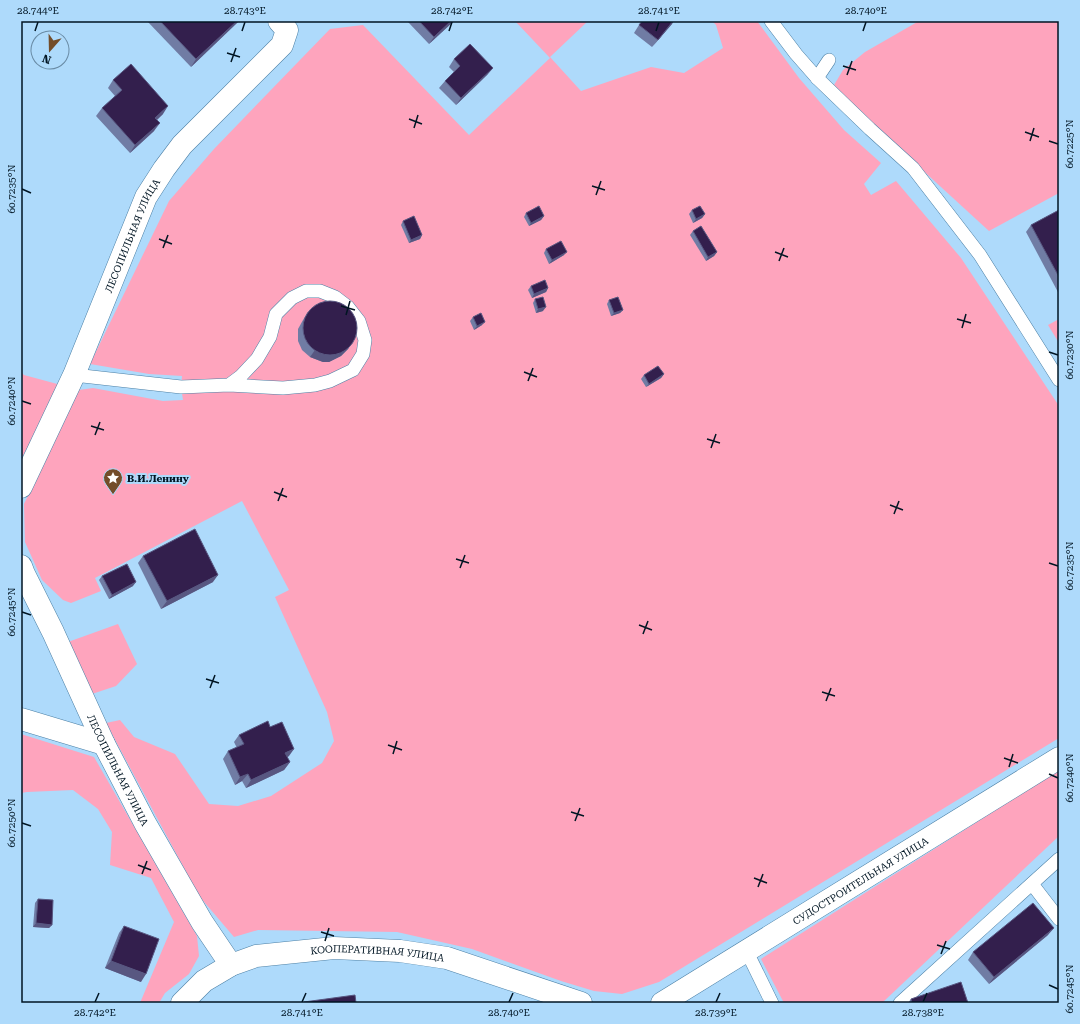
<svg xmlns="http://www.w3.org/2000/svg" width="1080" height="1024" font-family="'Roboto Serif',serif">
  <rect width="100%" height="100%" fill="#aedafb"/>
  <!-- green -->
  <g fill="#fea4bd">
    <path d="M 515,21 L 588,21 L 550,57 L 581,91 L 651,67 L 684,73 L 723,48 L 716,25 L 712,21 L 757,21 L 799,78 L 844,130 L 881,163 L 864,184 L 871,195 L 896,181 L 961,258 L 1059,406 L 1059,738 L 659,982 L 622,994 L 594,991 L 561,981 L 472,949 L 397,932 L 258,930 L 234,937 L 199,896 L 106,723 L 120,720 L 134,737 L 175,754 L 209,804 L 238,806 L 271,796 L 322,763 L 334,741 L 327,712 L 275,597 L 289,590 L 242,501 L 95,578 L 101,591 L 71,603 L 63,600 L 42,580 L 25,542 L 24,504 L 79,390 L 93,388 L 163,401 L 183,400 L 181,387 L 182,376 L 149,374 L 90,364 L 169,201 L 214,149 L 330,29 L 363,25 L 469,135 L 550,58 Z"/>
    <path d="M 919,21 L 1059,21 L 1059,193 L 989,231 L 846,100 L 834,85 L 843,70 L 865,52 Z"/>
    <path d="M 1059,319 L 1059,343 L 1048,325 Z"/>
    <path d="M 21,372 L 24,375 L 61,385 L 23,456 L 21,456 Z"/>
    <path d="M 118,624 L 137,664 L 116,686 L 92,694 L 68,642 Z"/>
    <path d="M 21,734 L 94,757 L 197,936 L 199,956 L 189,974 L 165,993 L 159,1003 L 140,1003 L 174,922 L 151,878 L 110,865 L 112,832 L 98,809 L 73,790 L 27,792 L 21,793 Z"/>
    <path d="M 1059,770 L 1059,836 L 882,1003 L 784,1003 L 761,959 Z"/>
  </g>
  <g fill="none" stroke-linecap="round" stroke-linejoin="round">
    <!-- lane casing -->
    <g stroke="#4c80a6" stroke-width="14">
      <g id="lane">
        <path d="M 771,21 L 796,54 L 817,78 L 870,129 L 913,168 L 980,255 L 1059,380"/>
        <path d="M 817,78 L 829,60"/>
        <path d="M 74,375 L 181,387 L 229,385 L 241,376 L 257,359 L 270,337 L 276,314 L 292,298 L 306,291 L 320,291 L 335,297 L 348,307 L 359,321 L 365,340 L 363,354 L 353,370 L 330,381 L 315,385 L 283,388 L 229,385"/>
        <path d="M 1032,884 L 1059,919"/>
        <path d="M 746,950 L 772,1003"/>
        <path d="M 900,1003 L 1059,859"/>
      </g>
    </g>
    <!-- street casing -->
    <g stroke="#4c80a6" stroke-width="23">
      <g id="street">
        <path id="s1" d="M 21,487 L 74,375 L 146,197 L 164,169 L 182,145 L 282,45 L 287,30 L 279,21"/>
        <path id="s2" d="M 21,566 L 24,574 L 53,632 L 104,744 L 145,823 L 202,922 L 231,965"/>
        <path d="M 21,719 L 104,744"/>
        <path id="s3" d="M 182,1003 L 204,981 L 231,965 L 256,956 L 334,948 L 400,951 L 447,958 L 581,1003"/>
        <path id="s4" d="M 662,1003 L 1059,758"/>
      </g>
    </g>
    <!-- lane -->
    <use href="#lane" stroke="#fff" stroke-width="13"/>
    <!-- street -->
    <use href="#street" stroke="#fff" stroke-width="22"/>
  </g>
  <!-- wall -->
  <g fill="#707ca4">
    <path d="M 147,21 L 239,21 L 191,67 Z"/>
    <path d="M 409,21 L 454,21 L 429,44 L 408,22 Z"/>
    <path d="M 672,24 L 652,47 L 634,33 L 639,25 Z"/>
    <path d="M 454,59 L 493,68 L 487,75 L 456,105 L 439,88 L 445,81 L 454,72 L 449,67 Z"/>
    <path d="M 113,80 L 163,114 L 157,120 L 154,131 L 130,153 L 96,116 L 102,108 L 115,96 L 108,88 Z"/>
    <path d="M 692,210 L 705,214 L 702,218 L 693,223 L 689,214 Z"/>
    <path d="M 1059,210 L 1059,294 L 1026,232 L 1031,225 Z"/>
    <path d="M 526,213 L 544,216 L 541,220 L 529,226 L 524,217 Z"/>
    <path d="M 403,221 L 422,235 L 420,239 L 409,243 L 401,225 Z"/>
    <path d="M 693,231 L 717,252 L 714,256 L 706,261 L 690,235 Z"/>
    <path d="M 546,249 L 564,255 L 549,264 L 544,253 Z"/>
    <path d="M 531,286 L 548,288 L 546,292 L 532,298 L 528,290 Z"/>
    <path d="M 535,299 L 543,311 L 536,313 L 533,303 Z"/>
    <path d="M 609,300 L 623,310 L 620,313 L 611,316 L 607,304 Z"/>
    <path d="M 308,312 L 353,341 L 348,349 L 341,356 L 329,362 L 323,362 L 310,357 L 302,350 L 298,341 L 298,329 L 303,320 Z"/>
    <path d="M 473,317 L 482,325 L 474,330 L 470,321 Z"/>
    <path d="M 664,374 L 661,378 L 646,387 L 641,379 L 644,375 Z"/>
    <path d="M 143,556 L 213,582 L 161,609 L 138,563 Z"/>
    <path d="M 102,576 L 133,586 L 109,599 L 99,580 Z"/>
    <path d="M 270,727 L 289,756 L 287,757 L 290,762 L 284,770 L 246,788 L 242,781 L 235,785 L 223,759 L 228,751 L 237,748 L 234,742 L 239,735 Z"/>
    <path d="M 38,899 L 52,925 L 49,928 L 33,927 L 35,903 Z"/>
    <path d="M 124,926 L 141,982 L 105,968 L 119,933 Z"/>
    <path d="M 1048,935 L 989,984 L 968,960 L 973,952 Z"/>
    <path d="M 911,999 L 968,1003 L 908,1003 Z"/>
  </g>
  <!-- shaded-wall -->
  <g fill="#585781">
    <path d="M 237,21 L 239,21 L 191,67 L 196,59 Z"/>
    <path d="M 451,21 L 454,21 L 429,44 L 434,37 Z"/>
    <path d="M 673,21 L 674,21 L 672,24 L 652,47 Z"/>
    <path d="M 493,68 L 487,75 L 456,105 L 461,98 Z"/>
    <path d="M 168,106 L 163,114 L 150,126 L 155,118 Z"/>
    <path d="M 160,123 L 154,131 L 130,153 L 135,145 Z"/>
    <path d="M 705,214 L 702,218 L 693,223 L 696,219 Z"/>
    <path d="M 544,216 L 541,220 L 529,226 L 531,223 Z"/>
    <path d="M 422,235 L 420,239 L 409,243 L 411,240 Z"/>
    <path d="M 567,252 L 564,255 L 549,264 L 552,260 Z"/>
    <path d="M 717,252 L 714,256 L 706,261 L 708,257 Z"/>
    <path d="M 548,288 L 546,292 L 532,298 L 534,294 Z"/>
    <path d="M 546,307 L 543,311 L 536,313 L 538,309 Z"/>
    <path d="M 623,310 L 620,313 L 611,316 L 614,313 Z"/>
    <path d="M 485,322 L 482,325 L 474,330 L 477,326 Z"/>
    <path d="M 353,341 L 348,349 L 341,356 L 329,362 L 323,362 L 310,357 L 315,350 Z"/>
    <path d="M 664,374 L 661,378 L 646,387 L 649,384 Z"/>
    <path d="M 218,575 L 213,582 L 161,609 L 167,601 Z"/>
    <path d="M 136,582 L 133,586 L 109,599 L 112,595 Z"/>
    <path d="M 294,749 L 289,756 L 280,761 L 285,753 Z"/>
    <path d="M 290,762 L 284,770 L 246,788 L 251,780 Z"/>
    <path d="M 248,774 L 242,781 L 235,785 L 240,777 Z"/>
    <path d="M 36,923 L 52,925 L 49,928 L 33,927 Z"/>
    <path d="M 1054,928 L 1048,935 L 989,984 L 994,977 Z"/>
    <path d="M 111,961 L 146,974 L 141,982 L 105,968 Z"/>
  </g>
  <!-- building -->
  <g fill="#331f4d" stroke="#585781">
    <path d="M 160,21 L 237,21 L 196,59 Z"/>
    <path d="M 419,21 L 451,21 L 434,37 Z"/>
    <path d="M 642,21 L 673,21 L 658,40 L 639,25 Z"/>
    <path d="M 470,44 L 493,68 L 461,98 L 445,81 L 460,66 L 454,59 Z"/>
    <path d="M 131,64 L 168,106 L 155,118 L 160,123 L 135,145 L 102,108 L 122,90 L 113,80 Z"/>
    <path d="M 539,206 L 544,216 L 531,223 L 526,213 Z"/>
    <path d="M 700,206 L 705,214 L 696,219 L 692,210 Z"/>
    <path d="M 1059,210 L 1059,277 L 1031,225 Z"/>
    <path d="M 414,216 L 422,235 L 411,240 L 403,221 Z"/>
    <path d="M 701,226 L 717,252 L 708,257 L 693,231 Z"/>
    <path d="M 561,241 L 567,252 L 552,260 L 546,249 Z"/>
    <path d="M 545,280 L 548,288 L 534,294 L 531,286 Z"/>
    <path d="M 543,297 L 546,307 L 538,309 L 535,299 Z"/>
    <path d="M 618,297 L 623,310 L 614,313 L 609,300 Z"/>
    <circle cx="330" cy="328" r="27"/>
    <path d="M 481,313 L 485,322 L 477,326 L 473,317 Z"/>
    <path d="M 658,366 L 664,374 L 649,384 L 644,375 Z"/>
    <path d="M 195,529 L 218,575 L 167,601 L 143,556 Z"/>
    <path d="M 127,564 L 136,582 L 112,595 L 102,576 Z"/>
    <path d="M 268,721 L 270,727 L 282,722 L 294,749 L 285,753 L 290,762 L 251,780 L 248,774 L 240,777 L 228,751 L 244,744 L 239,735 Z"/>
    <path d="M 38,899 L 53,900 L 52,925 L 36,923 Z"/>
    <path d="M 1033,903 L 1054,928 L 994,977 L 973,952 Z"/>
    <path d="M 124,926 L 159,939 L 146,974 L 111,961 Z"/>
    <path d="M 961,982 L 968,1003 L 912,1003 L 911,999 Z"/>
    <path d="M 355,995 L 356,1003 L 304,1003 L 304,1002 Z"/>
  </g>
  <!-- ticks -->
  <path fill="none" stroke="#011523" stroke-width="1.5" d="M 35,31 L 38,22M 242,31 L 245,22M 449,31 L 452,22M 656,31 L 659,22M 863,31 L 866,22M 227,53 L 240,57M 231,62 L 236,48M 843,66 L 856,70M 847,75 L 852,61M 409,119 L 422,124M 414,128 L 418,115M 1025,132 L 1039,137M 1030,141 L 1034,128M 1049,141 L 1058,144M 592,186 L 605,190M 22,189 L 31,193M 596,195 L 601,181M 159,239 L 172,244M 163,248 L 168,235M 775,252 L 788,257M 779,261 L 784,248M 341,306 L 355,310M 346,315 L 350,301M 957,319 L 971,323M 962,328 L 966,314M 1049,352 L 1058,355M 524,372 L 537,377M 528,381 L 533,368M 22,401 L 31,404M 91,426 L 104,430M 95,435 L 100,422M 707,439 L 720,443M 711,448 L 716,434M 274,492 L 287,497M 278,501 L 283,488M 890,505 L 903,510M 894,514 L 899,501M 456,559 L 469,563M 1049,563 L 1058,566M 460,568 L 465,555M 22,612 L 31,615M 639,625 L 652,630M 643,634 L 648,621M 206,679 L 219,683M 210,688 L 215,675M 822,692 L 835,696M 826,701 L 831,688M 388,745 L 402,750M 393,754 L 397,741M 1004,758 L 1018,763M 1009,767 L 1013,754M 1049,774 L 1058,778M 571,812 L 584,816M 575,821 L 580,808M 22,823 L 31,826M 138,865 L 151,870M 142,874 L 147,861M 754,878 L 767,883M 758,887 L 763,874M 321,932 L 334,936M 325,941 L 329,928M 937,945 L 950,949M 941,954 L 946,941M 1049,985 L 1058,989M 95,1002 L 99,993M 302,1002 L 306,993M 509,1002 L 513,993M 716,1002 L 720,993M 923,1002 L 927,993"/>
  <!-- icons -->
  <defs>
    <g id="sight-pin" transform="scale(1)"><path d="M0 17L-7.5 6A9.5 9.5 0 1 1 7.5 6Z" fill="#734d2a" stroke="#aedafb"/><path d="M0-6L1.8-2.2L6-1.7L2.9 1.2L3.7 5.4L0 3.3L-3.7 5.4L-2.9 1.2L-6-1.7L-1.8-2.2Z" fill="#fff"/></g>
  </defs>
  <g fill-rule="evenodd">
    <use href="#sight-pin" x="113" y="478"/>
  </g>
  <g text-anchor="middle" stroke-width="4" stroke-linejoin="round" paint-order="stroke">
    <!-- street labels -->
    <g font-size="10" fill="#011523" stroke="#aedafb">
      <text dy="4" stroke="none"><textPath href="#s1" startOffset="275">ЛЕСОПИЛЬНАЯ УЛИЦА</textPath></text>
      <text dy="4" stroke="none"><textPath href="#s2" startOffset="226">ЛЕСОПИЛЬНАЯ УЛИЦА</textPath></text>
      <text dy="4" stroke="none"><textPath href="#s4" startOffset="233">СУДОСТРОИТЕЛЬНАЯ УЛИЦА</textPath></text>
      <text dy="4" stroke="none"><textPath href="#s3" startOffset="211">КООПЕРАТИВНАЯ УЛИЦА</textPath></text>
    </g>
    <!-- poi labels -->
    <g font-size="10" font-weight="bold" fill="#011523" stroke="#aedafb" text-anchor="start">
      <text x="127" y="482">В.И.Ленину</text>
    </g>
  </g>
  <!-- border -->
  <rect width="1080" height="1024" fill="none" stroke="#aedafb" stroke-width="44"/>
  <!-- north arrow -->
  <g transform="translate(50 50) rotate(200)"><circle r="19" fill="#aedafb" stroke="#698ba5"/>
  <path d="M0-3L7 15L0 10L-7 15Z" fill="#734d2a"/>
  <text y="-6" font-size="11" font-weight="bold" text-anchor="middle" fill="#011523">N</text>
  </g>
  <rect x="22" y="22" width="1036" height="980" fill="none" stroke="#011523" stroke-width="1.5"/>
  <g font-size="10" text-anchor="middle" fill="#011523">
    <text x="38" y="14">28.744°E</text>
    <text x="245" y="14">28.743°E</text>
    <text x="452" y="14">28.742°E</text>
    <text x="659" y="14">28.741°E</text>
    <text x="866" y="14">28.740°E</text>
    <text transform="translate(1069 144) rotate(-90)" y="4">60.7225°N</text>
    <text transform="translate(11 189) rotate(-90)" y="4">60.7235°N</text>
    <text transform="translate(1069 355) rotate(-90)" y="4">60.7230°N</text>
    <text transform="translate(11 401) rotate(-90)" y="4">60.7240°N</text>
    <text transform="translate(1069 566) rotate(-90)" y="4">60.7235°N</text>
    <text transform="translate(11 612) rotate(-90)" y="4">60.7245°N</text>
    <text transform="translate(1069 778) rotate(-90)" y="4">60.7240°N</text>
    <text transform="translate(11 823) rotate(-90)" y="4">60.7250°N</text>
    <text transform="translate(1069 989) rotate(-90)" y="4">60.7245°N</text>
    <text x="95" y="1016">28.742°E</text>
    <text x="302" y="1016">28.741°E</text>
    <text x="509" y="1016">28.740°E</text>
    <text x="716" y="1016">28.739°E</text>
    <text x="923" y="1016">28.738°E</text>
  </g>
</svg>
